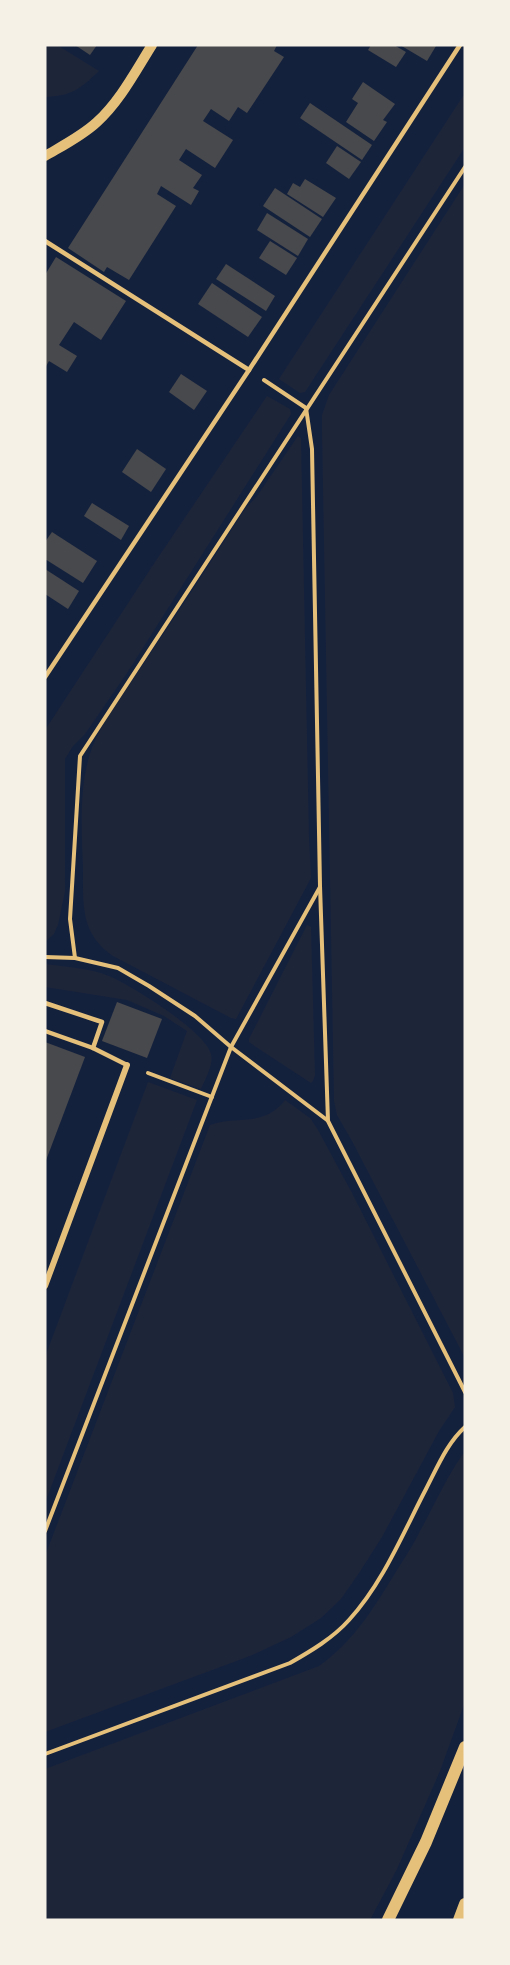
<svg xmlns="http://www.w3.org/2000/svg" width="510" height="1965" font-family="'Crimson Pro',serif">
  <rect width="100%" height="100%" fill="#14213d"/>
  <!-- green -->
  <g fill="#1d2539">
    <path d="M 45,45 L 57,45 L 99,71 C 80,89 72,96 45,97 Z"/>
    <path d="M 465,93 L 465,147 L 305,392 L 300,393 L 279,379 Z"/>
    <path d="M 465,184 L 465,1358 L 352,1141 L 337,1115 L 334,1101 L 322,432 L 322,415 L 329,395 Z"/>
    <path d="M 267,396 L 290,409 L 291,414 L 127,673 L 85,734 L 73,746 L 65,759 L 65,891 L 58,925 L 54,934 L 45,942 L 45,730 L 155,562 Z"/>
    <path d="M 298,436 L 301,438 L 309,837 L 311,878 L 236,1019 L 231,1018 L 113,956 C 81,934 83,906 83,871 C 82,836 79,794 88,761 C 96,728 124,694 142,666 C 177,614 211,562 245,509 L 257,496 Z"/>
    <path d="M 307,925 L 311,927 L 315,1075 L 313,1081 L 311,1083 L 256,1047 L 249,1042 L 249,1039 Z"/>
    <path d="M 45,964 C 66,967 90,968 109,976 C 131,985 206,1032 211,1054 C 214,1064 205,1079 201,1089 L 170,1078 L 187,1031 L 164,1016 L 127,1000 L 45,987 Z"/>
    <path d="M 148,1082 L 197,1100 L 45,1503 L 45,1357 Z"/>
    <path d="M 285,1100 L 310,1118 L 318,1130 L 352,1193 L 453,1393 L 455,1407 L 439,1431 L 382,1537 L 359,1573 L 341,1599 L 321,1618 L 291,1637 L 250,1656 L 45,1732 L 45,1556 L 210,1125 C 236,1115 264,1128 285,1100 Z"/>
    <path d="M 465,1451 L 465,1702 L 440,1771 L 397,1869 L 370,1920 L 45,1920 L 45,1769 L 319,1666 C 353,1642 373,1609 394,1575 C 403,1560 413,1546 420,1531 C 435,1504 447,1476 465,1451 Z"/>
  </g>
  <!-- building -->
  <g fill="#48494c">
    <path d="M 75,45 L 97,45 L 90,55 Z"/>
    <path d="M 198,45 L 277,45 L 274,51 L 284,57 L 247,113 L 238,107 L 229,121 L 211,109 L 203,121 L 233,140 L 215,168 L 186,149 L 179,160 L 202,175 L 193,188 L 199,191 L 191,205 L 161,186 L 157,194 L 176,206 L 129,280 L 107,267 L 104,272 L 68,248 Z"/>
    <path d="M 371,45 L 394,45 L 406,52 L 396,67 L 368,50 Z"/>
    <path d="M 400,45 L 435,45 L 436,46 L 427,61 Z"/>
    <path d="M 363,82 L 395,104 L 383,120 L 387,122 L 374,141 L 346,122 L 358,103 L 352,99 Z"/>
    <path d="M 310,103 L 372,145 L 362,160 L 300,118 Z"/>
    <path d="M 337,146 L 361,162 L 349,179 L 326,163 Z"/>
    <path d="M 305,179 L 336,198 L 323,217 L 287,194 L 293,183 L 300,187 Z"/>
    <path d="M 275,188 L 322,219 L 310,237 L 263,206 Z"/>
    <path d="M 267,213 L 308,239 L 298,256 L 257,230 Z"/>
    <path d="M 270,241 L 297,258 L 286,275 L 259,258 Z"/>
    <path d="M 56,257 L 126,301 L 101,340 L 74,322 L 59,345 L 77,356 L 67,372 L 49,361 L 45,368 L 45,275 Z"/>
    <path d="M 226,264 L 275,296 L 266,311 L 216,279 Z"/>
    <path d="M 212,283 L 262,317 L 248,337 L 198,304 Z"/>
    <path d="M 181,374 L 207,391 L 194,410 L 169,392 Z"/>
    <path d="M 137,449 L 166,469 L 151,492 L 122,472 Z"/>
    <path d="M 92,503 L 129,526 L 121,540 L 84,516 Z"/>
    <path d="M 52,532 L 97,561 L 83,583 L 45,559 L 45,542 Z"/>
    <path d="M 45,569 L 79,591 L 68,609 L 45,594 Z"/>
    <path d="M 117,1002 L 162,1019 L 147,1058 L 102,1041 Z"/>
    <path d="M 45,1042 L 85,1057 L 45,1163 Z"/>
  </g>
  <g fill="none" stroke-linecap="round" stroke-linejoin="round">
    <!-- path -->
    <g stroke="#e5c07b" stroke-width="4">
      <path d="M 264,380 L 306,408 L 312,449 L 320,886 L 328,1121 L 465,1392"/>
      <path d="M 45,957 L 75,958 L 118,968 L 149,986 L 195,1016 L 231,1047 L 327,1120"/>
      <path d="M 75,958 L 70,919 L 80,756 L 465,167"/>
      <path d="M 148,1073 L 212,1097"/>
      <path d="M 45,1531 L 231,1047 L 320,887"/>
      <path d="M 45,1754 L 290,1663 C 311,1651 333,1638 349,1620 C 383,1583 403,1533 426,1489 C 437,1468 447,1443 465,1427"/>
    </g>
    <!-- service -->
    <g stroke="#e5c07b" stroke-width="4.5">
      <path d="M 45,241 L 249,370"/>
      <path d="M 45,677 L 249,370 L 460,45"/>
      <path d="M 45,1003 L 102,1022 L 93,1048"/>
      <path d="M 45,1031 L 93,1048 L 127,1065"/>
    </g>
    <!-- minor -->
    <path stroke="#e5c07b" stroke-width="6" d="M 45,1286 L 127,1065"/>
    <!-- tertiary -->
    <path stroke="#e5c07b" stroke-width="10" d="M 45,156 C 62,146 82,136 97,122 C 120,101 135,72 152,45"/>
    <!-- secondary -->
    <g stroke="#e5c07b" stroke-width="12">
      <path d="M 388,1920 L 426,1842 L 465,1747"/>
      <path d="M 459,1920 L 465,1904"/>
    </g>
  </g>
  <!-- border -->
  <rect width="510" height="1965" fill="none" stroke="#f6f1e7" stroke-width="93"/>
</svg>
